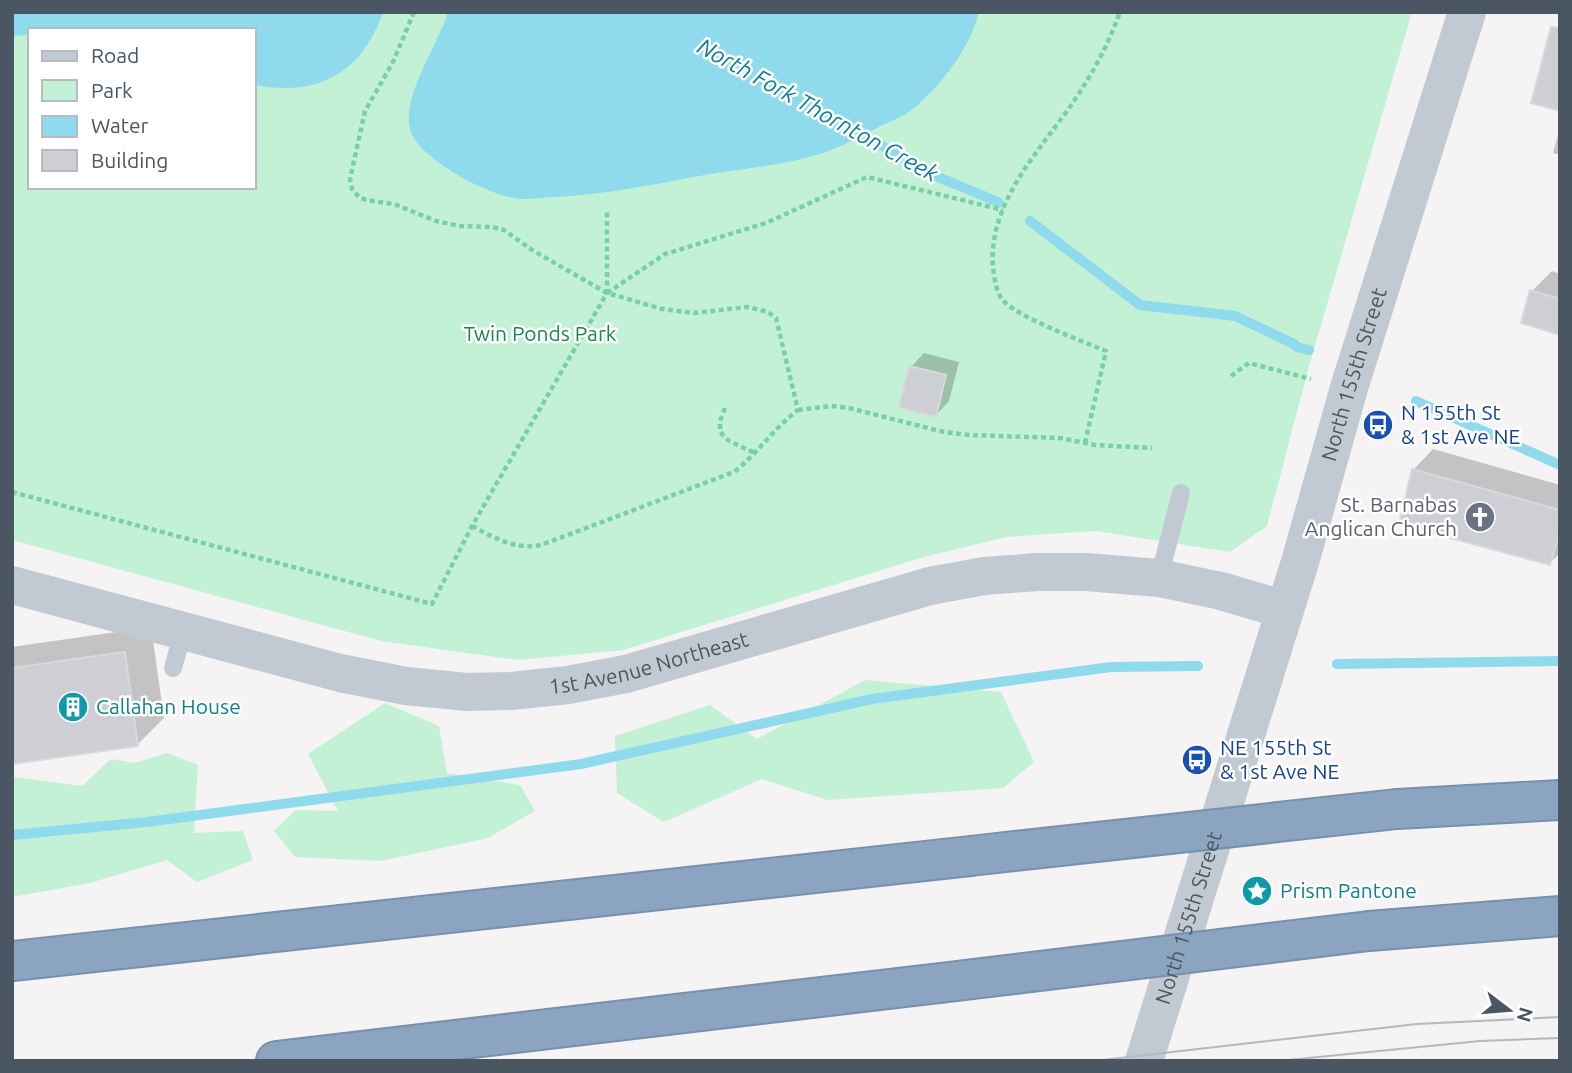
<svg xmlns="http://www.w3.org/2000/svg" width="1572" height="1073" font-family="Ubuntu,sans-serif">
  <rect width="100%" height="100%" fill="#f5f3f3"/>
  <!-- green -->
  <g fill="#c3f1d5" fill-rule="evenodd">
    <path d="M 12,12 L 1412,12 L 1308,370 L 1267,526 L 1230,552 L 1096,531 L 1006,537 L 924,557 L 623,650 L 518,660 L 381,641 L 12,540 ZM 30,30 L 254,30 L 254,187 L 30,187 Z"/>
    <path d="M 865,680 L 1001,692 L 1034,762 L 1003,788 L 827,800 L 762,779 L 664,822 L 617,793 L 615,736 L 710,705 L 757,739 Z"/>
    <path d="M 385,703 L 439,726 L 447,773 L 520,785 L 535,811 L 488,838 L 381,861 L 295,857 L 274,831 L 296,810 L 338,811 L 308,754 Z"/>
    <path d="M 167,753 L 198,765 L 194,833 L 243,831 L 253,860 L 197,882 L 167,860 L 90,883 L 12,897 L 12,777 L 82,786 L 111,759 L 135,763 Z"/>
  </g>
  <!-- water -->
  <g fill="#90daee">
    <path d="M 12,12 L 383,12 C 362,74 317,97 254,85 L 254,30 L 30,30 L 30,35 L 12,36 Z"/>
    <path d="M 448,12 L 979,12 C 971,47 939,89 910,111 C 901,118 888,122 877,128 C 856,139 833,151 809,157 C 774,167 735,169 699,176 C 652,185 606,194 558,197 C 546,197 533,199 521,199 C 491,197 422,161 411,132 C 399,99 439,44 448,12 Z"/>
  </g>
  <!-- shadow -->
  <g fill="#0003">
    <path d="M 1560,128 L 1560,155 L 1553,153 Z"/>
    <path d="M 1552,271 L 1560,274 L 1560,333 L 1532,291 Z"/>
    <path d="M 924,353 L 959,362 L 949,401 L 936,415 L 911,367 Z"/>
    <path d="M 1433,449 L 1560,485 L 1560,553 L 1550,563 L 1413,470 Z"/>
    <path d="M 151,627 L 164,718 L 138,744 L 12,762 L 12,647 Z"/>
  </g>
  <g fill="none" stroke-linecap="round" stroke-linejoin="round">
    <!-- stream -->
    <g stroke="#90daee" stroke-width="10">
      <path d="M 852,129 L 936,176 L 998,202"/>
      <path d="M 1030,221 L 1140,305 L 1235,316 L 1294,344 L 1297,347 L 1309,350"/>
      <path d="M 1416,401 L 1560,465"/>
      <path d="M 1337,664 L 1560,661"/>
      <path d="M 12,835 L 147,822 L 581,764 L 872,699 L 1111,667 L 1198,666"/>
    </g>
  </g>
  <!-- building -->
  <g fill="#cdcfd5" stroke="#d7d9de" stroke-width="2">
    <path d="M 1551,27 L 1560,28 L 1560,111 L 1531,103 Z"/>
    <path d="M 1530,290 L 1560,299 L 1560,335 L 1521,323 Z"/>
    <path d="M 909,366 L 946,375 L 936,417 L 899,407 Z"/>
    <path d="M 1412,469 L 1560,510 L 1560,530 L 1550,565 L 1399,524 Z"/>
    <path d="M 125,652 L 138,746 L 12,764 L 12,668 Z"/>
  </g>
  <g fill="none" stroke-linecap="round" stroke-linejoin="round">
    <!-- motorway casing -->
    <g stroke="#7690ad" stroke-width="42">
      <g id="motorway">
        <path d="M 1397,809 L 1560,800"/>
        <path d="M 1369,931 L 1560,916"/>
        <path d="M 12,961 L 970,856"/>
        <path d="M 276,1061 L 940,983"/>
      </g>
    </g>
    <!-- path -->
    <g stroke="#7ad0a6" stroke-width="4.5" stroke-dasharray="5 3.5" stroke-linecap="butt">
      <path d="M 414,12 L 393,62 L 365,111 L 350,179 L 352,189 L 359,197 L 366,200 L 394,204 L 436,221 L 460,226 L 492,227 L 504,230 L 532,250 L 607,293 L 662,309 L 694,313 L 748,307 L 768,312 L 776,318 L 798,410 C 773,429 758,453 734,472 L 541,545 C 514,550 495,538 472,526"/>
      <path d="M 607,293 L 665,254 L 766,223 L 867,177 L 1003,210"/>
      <path d="M 1231,376 L 1249,363 L 1311,379"/>
      <path d="M 725,408 L 720,421 L 720,432 L 729,441 L 755,453"/>
      <path d="M 798,410 L 831,406 L 849,408 L 944,432 L 969,435 L 1060,438 L 1095,445 L 1152,448"/>
      <path d="M 1085,443 L 1106,351 C 1084,342 1012,315 1001,298 C 996,290 994,276 993,267 C 988,200 1042,149 1076,98 C 1094,71 1109,43 1120,12"/>
      <path d="M 12,492 L 432,604 L 472,526 L 607,293 L 607,211"/>
    </g>
    <!-- service -->
    <g stroke="#c1cad2" stroke-width="18">
      <path d="M 1159,578 L 1181,493"/>
      <path d="M 173,668 L 183,632"/>
    </g>
    <!-- tertiary -->
    <g stroke="#c1cad2" stroke-width="38">
      <path id="s1" d="M 12,585 L 340,673 L 406,686 L 467,692 L 511,691 L 568,685 L 626,674 L 930,586 L 984,576 L 1037,572 L 1086,572 L 1159,578 L 1221,591 L 1285,610"/>
      <path id="s2" d="M 1144,1061 L 1300,562 L 1349,388 L 1467,12"/>
    </g>
    <!-- motorway -->
    <use href="#motorway" stroke="#8ba5c1" stroke-width="38"/>
    <!-- tram -->
    <g stroke="#b5b8bd" stroke-width="2">
      <path d="M 1094,1061 L 1417,1024 L 1560,1017"/>
      <path d="M 1278,1061 L 1480,1041 L 1560,1038"/>
    </g>
    <!-- motorway-bridge casing -->
    <g stroke="#7690ad" stroke-width="42" stroke-linecap="butt">
      <g id="motorway-bridge">
        <path d="M 970,856 L 1397,809"/>
        <path d="M 940,983 L 1369,931"/>
      </g>
    </g>
    <!-- motorway-bridge -->
    <use href="#motorway-bridge" stroke="#8ba5c1" stroke-width="38"/>
  </g>
  <!-- icons -->
  <defs>
    <g id="bus-disc" transform="scale(1.575)"><circle r="9.5" fill="#1a4fb4" stroke="#fff"/><path d="M-5-6H5V4H4V6H2V4H-2V6H-4V4H-5ZM-3.5-4V0h7V-4ZM-3.5 1.2v1.5H-2V1.2ZM2 1.2v1.5H3.5V1.2Z" fill="#fff"/></g>
    <g id="church-disc" transform="scale(1.575)"><circle r="9.5" fill="#6b7280" stroke="#fff"/><path d="M-1.2-6h2.4v3.5h3.3v2.4h-3.3V6h-2.4V-.1h-3.3v-2.4h3.3Z" fill="#fff"/></g>
    <g id="building-disc" transform="scale(1.575)"><circle r="9.5" fill="#0f9aa8" stroke="#fff"/><path d="M-4-6H4V6H1V3H-1V6H-4ZM-2.5-4.3h1.7v1.8h-1.7ZM.8-4.3h1.7v1.8H.8ZM-2.5-1h1.7V.8h-1.7ZM.8-1h1.7V.8H.8Z" fill="#fff"/></g>
    <g id="sight-disc" transform="scale(1.575)"><circle r="9.5" fill="#0f9aa8" stroke="#fff"/><path d="M0-6L1.8-2.2L6-1.7L2.9 1.2L3.7 5.4L0 3.3L-3.7 5.4L-2.9 1.2L-6-1.7L-1.8-2.2Z" fill="#fff"/></g>
  </defs>
  <g fill-rule="evenodd">
    <use href="#bus-disc" x="1378" y="425"/>
    <use href="#church-disc" x="1480" y="517"/>
    <use href="#building-disc" x="73" y="707"/>
    <use href="#bus-disc" x="1197" y="760"/>
    <use href="#sight-disc" x="1257" y="891"/>
  </g>
  <g text-anchor="middle" stroke-width="5" stroke-linejoin="round" paint-order="stroke">
    <!-- park labels -->
    <g font-size="21" fill="#17864f" stroke="#fff">
      <text x="540" y="341">Twin Ponds Park</text>
    </g>
    <!-- street labels -->
    <g font-size="21" fill="#4a5661" stroke="#fff">
      <text dy="7" stroke="none"><textPath href="#s2" startOffset="718">North 155th Street</textPath></text>
      <text dy="7" stroke="none"><textPath href="#s1" startOffset="653">1st Avenue Northeast</textPath></text>
      <text dy="7" stroke="none"><textPath href="#s2" startOffset="150">North 155th Street</textPath></text>
    </g>
    <!-- transit labels -->
    <g font-size="21" fill="#164399" stroke="#fff" text-anchor="start">
      <text x="1401" y="420">N 155th St<tspan x="1401" dy="24">&amp; 1st Ave NE</tspan></text>
      <text x="1220" y="755">NE 155th St<tspan x="1220" dy="24">&amp; 1st Ave NE</tspan></text>
    </g>
    <!-- worship labels -->
    <g font-size="21" fill="#5b616d" stroke="#fff" text-anchor="end">
      <text x="1457" y="512">St. Barnabas<tspan x="1457" dy="24">Anglican Church</tspan></text>
    </g>
    <!-- culture labels -->
    <g font-size="21" fill="#0d838f" stroke="#fff" text-anchor="start">
      <text x="96" y="714">Callahan House</text>
      <text x="1280" y="898">Prism Pantone</text>
    </g>
    <!-- water labels -->
    <g font-size="23" font-style="italic" fill="#0c7c9b" stroke="#fff">
      <text transform="translate(818 110) rotate(29)" y="8">North Fork Thornton Creek</text>
    </g>
  </g>
  <!-- border -->
  <rect width="1572" height="1073" fill="none" stroke="#4a5661" stroke-width="28"/>
  <!-- legend -->
  <rect x="28" y="28" width="228" height="161" fill="#ffffff" stroke="#b7bbc0" stroke-width="2"/>
  <rect x="42" y="51" width="35" height="10" fill="#c1cad2" stroke="#b7bbc0" stroke-width="2"/>
  <text x="91" y="63" font-size="21" fill="#4a5661">Road</text>
  <rect x="42" y="80" width="35" height="21" fill="#c3f1d5" stroke="#b7bbc0" stroke-width="2"/>
  <text x="91" y="98" font-size="21" fill="#4a5661">Park</text>
  <rect x="42" y="116" width="35" height="21" fill="#90daee" stroke="#b7bbc0" stroke-width="2"/>
  <text x="91" y="133" font-size="21" fill="#4a5661">Water</text>
  <rect x="42" y="150" width="35" height="21" fill="#cdcfd5" stroke="#b7bbc0" stroke-width="2"/>
  <text x="91" y="168" font-size="21" fill="#4a5661">Building</text>
  <!-- north arrow -->
  <g transform="translate(1509 1010) rotate(106)" stroke="#ffffff" stroke-width="5" paint-order="stroke">
  <path d="M0-5L12 26L0 18L-12 26Z" fill="#4a5661"/>
  <text y="-10" font-size="19" font-weight="bold" text-anchor="middle" fill="#4a5661">N</text>
  </g>
</svg>
